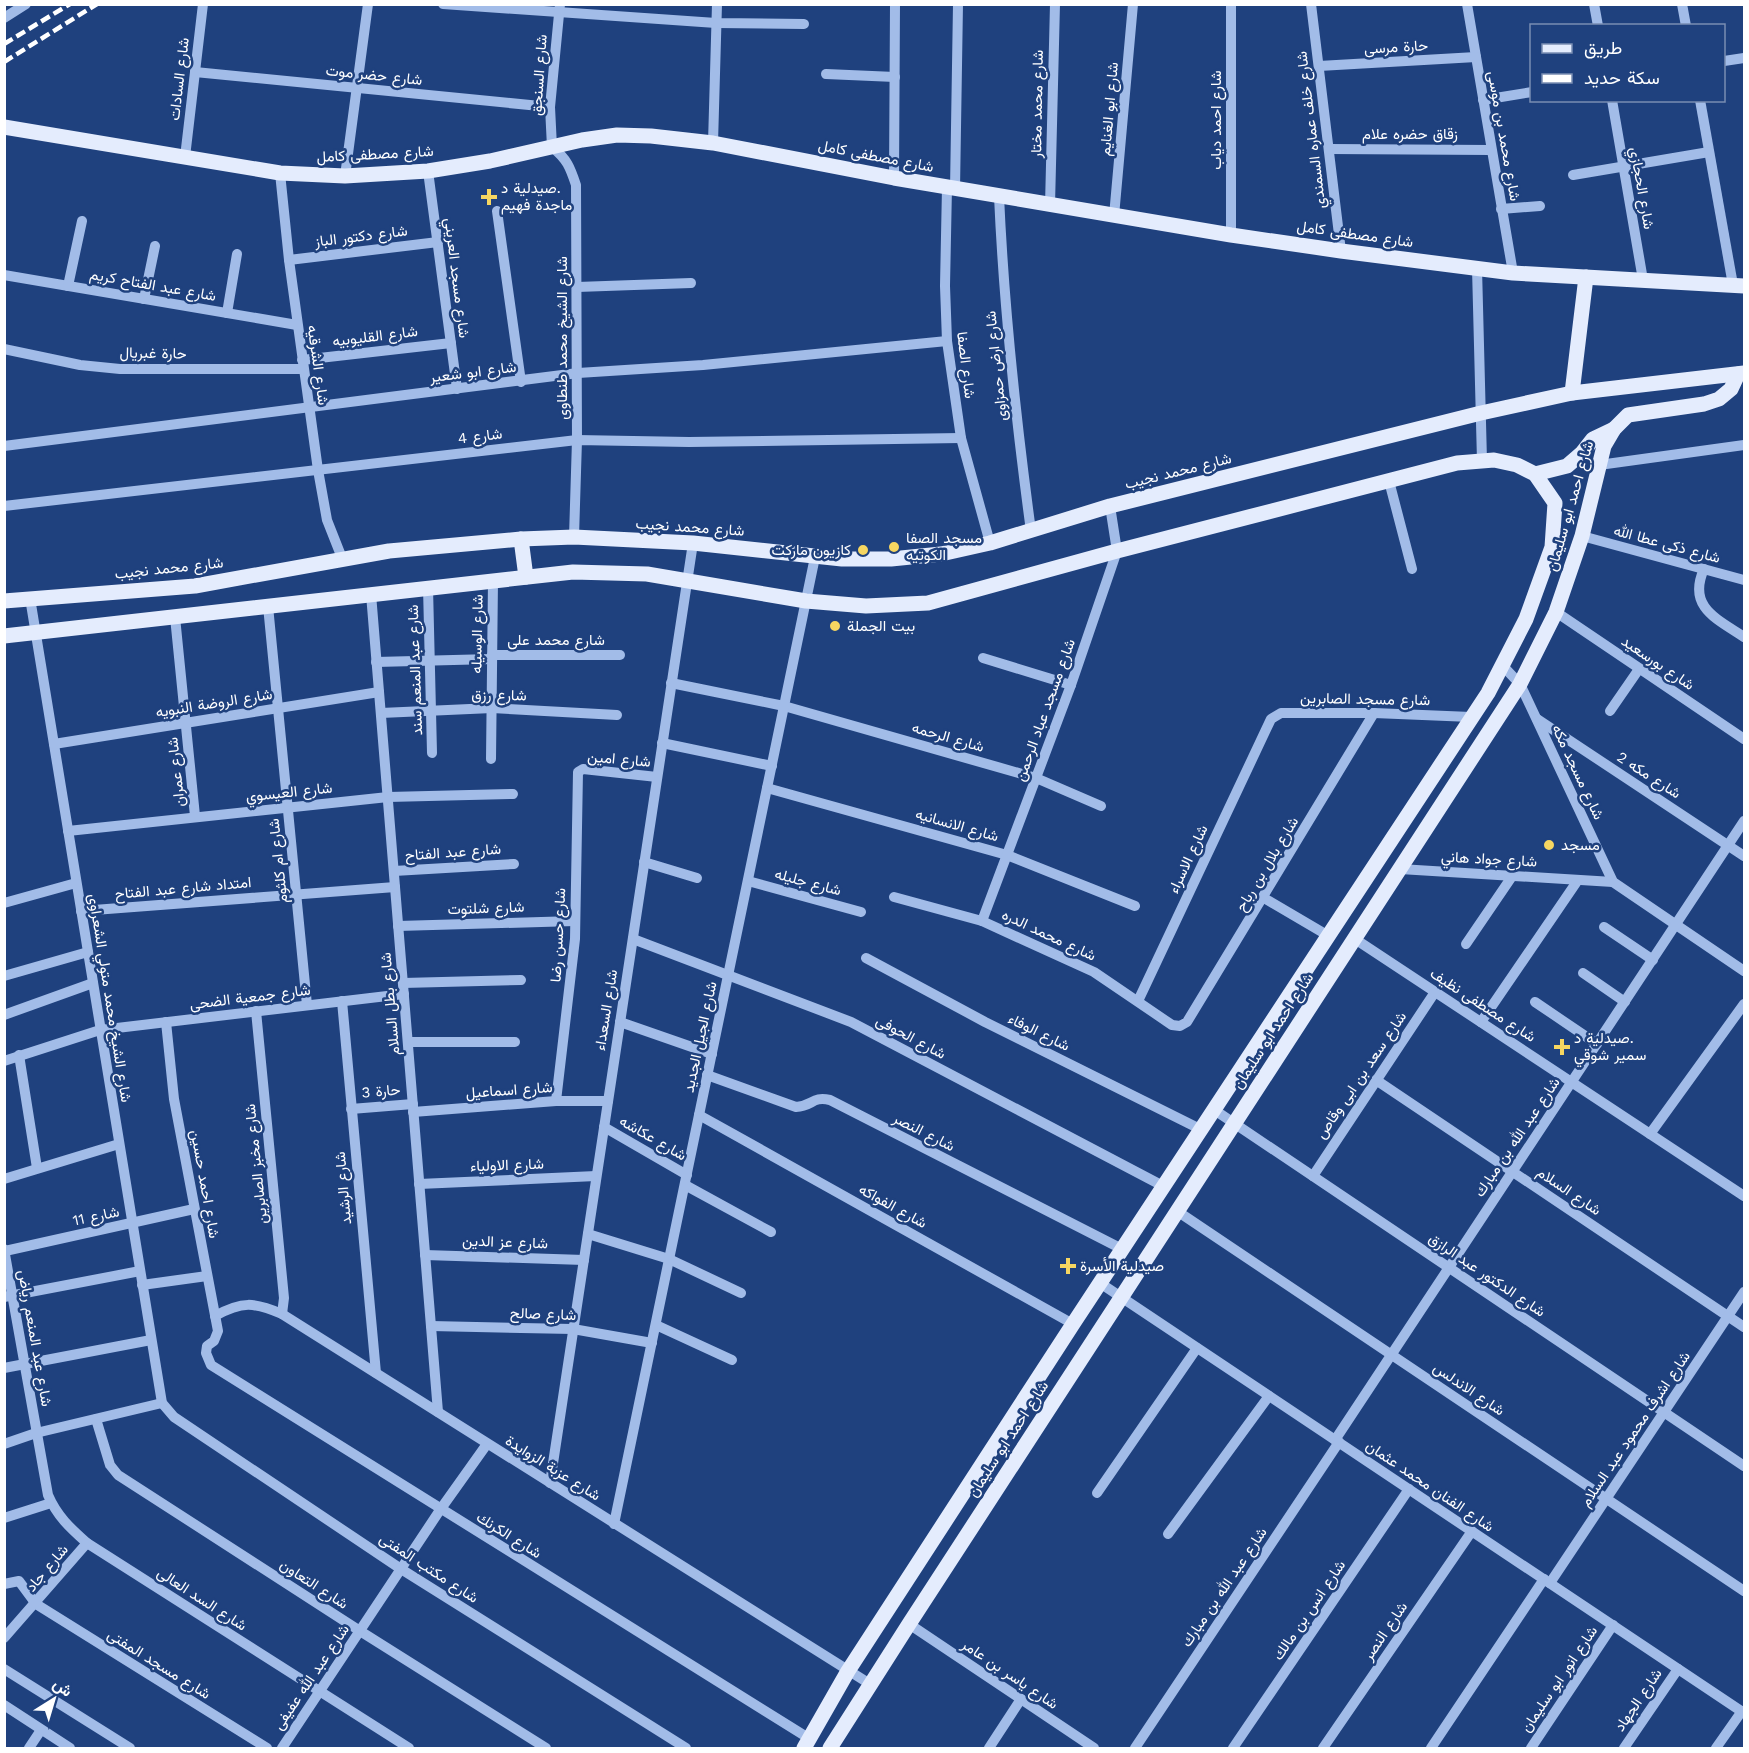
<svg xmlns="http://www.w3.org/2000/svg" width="1749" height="1753" font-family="'Work Sans',Vazirmatn,sans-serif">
  <rect width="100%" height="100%" fill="#1f417e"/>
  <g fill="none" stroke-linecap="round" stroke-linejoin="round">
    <!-- minor -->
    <g stroke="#a2bce8" stroke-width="10">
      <path d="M 443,4 L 716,23 L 804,24"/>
      <path d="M 560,4 L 550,107 L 552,147 C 567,159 570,167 576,185 L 577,440 L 574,537"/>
      <path d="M 1311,4 L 1341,251"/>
      <path d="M 1467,4 L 1513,273"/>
      <path d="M 1594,4 L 1598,26"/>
      <path d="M 1682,4 L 1686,26"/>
      <path d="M 4,18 L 26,4"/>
      <path d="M 1724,61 L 1744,58"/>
      <path d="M 1319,66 L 1476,57"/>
      <path d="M 195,72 L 550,107"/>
      <path d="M 826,74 L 895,77"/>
      <path d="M 1483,100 L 1532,92"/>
      <path d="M 1612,100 L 1643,280"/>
      <path d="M 1700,100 L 1733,285"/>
      <path d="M 713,143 L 717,4"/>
      <path d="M 1329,149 L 1491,150"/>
      <path d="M 185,157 L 203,4"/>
      <path d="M 428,171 L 457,389"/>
      <path d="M 280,173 L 289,260 L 318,470 L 327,520 L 342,558"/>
      <path d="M 1573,175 L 1709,152"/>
      <path d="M 345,176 L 368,4"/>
      <path d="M 894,178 L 895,4"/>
      <path d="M 947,187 L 945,286 L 947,341 L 961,438 L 990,543"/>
      <path d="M 955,189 L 958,4"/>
      <path d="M 999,196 C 1004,309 1016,420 1031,531"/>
      <path d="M 1050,205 L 1055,4"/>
      <path d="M 1501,209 L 1540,206"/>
      <path d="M 497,211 L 521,382"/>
      <path d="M 1114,216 L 1133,4"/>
      <path d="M 1231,235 L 1231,4"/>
      <path d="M 289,260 L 438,242"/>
      <path d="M 1477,268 L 1482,461"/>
      <path d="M 4,275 L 297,325"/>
      <path d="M 68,286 L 82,221"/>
      <path d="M 577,287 L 691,283"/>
      <path d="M 144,299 L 155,246"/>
      <path d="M 227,313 L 237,254"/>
      <path d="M 4,349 L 80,365 L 120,369 L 303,369"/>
      <path d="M 302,360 L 451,343"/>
      <path d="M 4,446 L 578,373 L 703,365 L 947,341"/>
      <path d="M 1599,465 L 1744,445"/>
      <path d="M 1389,481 L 1412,569"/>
      <path d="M 4,506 L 577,440 L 689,442 L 961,438"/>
      <path d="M 1582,536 L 1744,580"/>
      <path d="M 1704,569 C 1687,607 1717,619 1744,637"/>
      <path d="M 428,587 L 432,753"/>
      <path d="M 371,594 L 438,1412"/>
      <path d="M 30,598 L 162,1403 L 174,1417 L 401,1569 L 686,1748"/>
      <path d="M 268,606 L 307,1005"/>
      <path d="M 1556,612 L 1744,739"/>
      <path d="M 175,617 L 195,816"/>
      <path d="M 492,655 L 620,655"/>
      <path d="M 983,658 L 1071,685"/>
      <path d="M 376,662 L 492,659"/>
      <path d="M 1502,665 L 1520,684 L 1613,882 L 1744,971"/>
      <path d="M 671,683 L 784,706 L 1036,778 L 1101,806"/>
      <path d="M 1610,711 L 1639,669"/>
      <path d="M 381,713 L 492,708 L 617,715"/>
      <path d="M 1537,719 L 1744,856"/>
      <path d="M 662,743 L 772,766"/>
      <path d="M 54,744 L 379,692"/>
      <path d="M 491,759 L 493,580"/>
      <path d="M 767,788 L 1007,855 L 1135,906"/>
      <path d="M 68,831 L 388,797 L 513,794"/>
      <path d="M 644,862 L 697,878"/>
      <path d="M 1400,869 L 1613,882"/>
      <path d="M 394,871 L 514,864"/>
      <path d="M 748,881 L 861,912"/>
      <path d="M 894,897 L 982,921 L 1094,972 L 1172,1025 L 1180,1026 L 1187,1022 L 1374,713"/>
      <path d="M 1264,898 L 1327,935"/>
      <path d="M 4,903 L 76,883"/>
      <path d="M 81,911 L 395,887"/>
      <path d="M 982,921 L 1071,685 L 1117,551 L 1110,506"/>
      <path d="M 398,926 L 575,921"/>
      <path d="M 1604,927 L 1653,960"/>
      <path d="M 633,939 L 851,1022 L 1163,1186"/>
      <path d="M 1355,939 L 1744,1196"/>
      <path d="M 1466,944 L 1513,875"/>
      <path d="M 866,958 L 985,1022 L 1200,1129"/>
      <path d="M 1583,973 L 1625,1002"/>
      <path d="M 4,976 L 88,952"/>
      <path d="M 403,983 L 521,980"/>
      <path d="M 342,1001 L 376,1373"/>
      <path d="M 1138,1001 L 1271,719 L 1281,713 L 1374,713 L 1471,717"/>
      <path d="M 1535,1002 L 1597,1044"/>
      <path d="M 256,1011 L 284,1298 L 282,1314"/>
      <path d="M 4,1015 L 93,983"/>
      <path d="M 166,1022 L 174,1099 L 218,1331 L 214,1341 L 207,1346 L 206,1353 L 211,1365 L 810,1739"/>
      <path d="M 620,1022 L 712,1054"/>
      <path d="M 1481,1022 L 1578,880"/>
      <path d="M 408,1042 L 515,1042"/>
      <path d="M 19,1055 L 37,1168"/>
      <path d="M 4,1061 L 100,1030 L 404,994"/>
      <path d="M 707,1075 L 796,1107 C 813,1106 812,1096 830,1100 L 1122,1249"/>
      <path d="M 1376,1080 L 1744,1327"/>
      <path d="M 556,1101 L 575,939 L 578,772 L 583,769 L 657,777"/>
      <path d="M 351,1109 L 413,1104"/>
      <path d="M 1213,1109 L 1744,1466"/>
      <path d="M 413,1112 L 556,1101 L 608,1101"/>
      <path d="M 699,1115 L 1073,1324"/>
      <path d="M 604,1127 L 687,1175"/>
      <path d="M 1650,1134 L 1744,1004"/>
      <path d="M 1313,1176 L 1435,992"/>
      <path d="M 4,1179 L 119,1144"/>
      <path d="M 419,1184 L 596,1176"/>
      <path d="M 685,1185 L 771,1232"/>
      <path d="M 1177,1211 L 1744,1591"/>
      <path d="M 588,1234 L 669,1259 L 741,1293"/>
      <path d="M 4,1249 L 48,1495 C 57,1516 70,1528 87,1543 L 409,1748"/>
      <path d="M 5,1251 L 194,1209"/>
      <path d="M 425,1255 L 584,1260"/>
      <path d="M 1100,1283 L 1744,1713"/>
      <path d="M 142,1285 L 207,1276"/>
      <path d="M 4,1297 L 140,1271"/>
      <path d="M 215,1316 C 242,1301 254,1302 282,1314 L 870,1684"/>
      <path d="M 656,1325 L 732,1360"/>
      <path d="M 431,1326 L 573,1329 L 652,1343"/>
      <path d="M 4,1368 L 151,1340"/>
      <path d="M 96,1419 L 110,1465 L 118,1475 L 360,1631 L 546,1748"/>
      <path d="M 1335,1440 L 1744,821"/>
      <path d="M 4,1444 L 36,1433 L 162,1403"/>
      <path d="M 550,1483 L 693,543"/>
      <path d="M 1097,1493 L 1197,1348"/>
      <path d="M 4,1518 L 51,1503"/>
      <path d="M 614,1524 L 815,557"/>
      <path d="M 1168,1534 L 1269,1396"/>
      <path d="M 1550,1583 L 1744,1292"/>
      <path d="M 4,1584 L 19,1581 L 36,1604 L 267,1748"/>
      <path d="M 909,1624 L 1094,1748"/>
      <path d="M 4,1638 L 87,1543"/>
      <path d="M 4,1669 L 130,1748"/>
      <path d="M 4,1705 L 70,1748"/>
      <path d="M 29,1748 L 41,1730"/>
      <path d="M 282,1748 L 440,1510 L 487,1444"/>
      <path d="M 989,1748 L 1021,1699"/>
      <path d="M 1135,1748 L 1339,1442"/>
      <path d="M 1233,1748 L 1409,1489"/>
      <path d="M 1323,1748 L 1472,1531"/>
      <path d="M 1431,1748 L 1544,1579"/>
      <path d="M 1531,1748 L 1613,1625"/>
      <path d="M 1624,1748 L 1678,1669"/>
      <path d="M 1716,1748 L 1742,1711"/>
    </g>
    <!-- major -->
    <g stroke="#e4ecfd" stroke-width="15">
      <path d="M 4,127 L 280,173 L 345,176 L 428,171 L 490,161 L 582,140 L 617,135 L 651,136 L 713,143 L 894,178 L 1231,235 L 1341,251 L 1513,273 L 1744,286"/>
      <path d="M 1572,393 L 1586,277"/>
      <path d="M 1535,474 L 1567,466 L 1582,453 L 1593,439 L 1614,429"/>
      <path d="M 521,539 L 526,577"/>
      <path d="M 4,601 L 195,586 L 389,551 L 521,539 L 574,537 L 693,543 L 842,559 L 891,559 L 941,554 L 990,543 L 1110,506 L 1481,413 L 1572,393 L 1744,373"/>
      <path d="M 4,636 L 573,572 L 647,574 L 806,601 L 866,606 L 928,603 L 1117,551 L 1457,463 L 1494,460 L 1517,465 L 1535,474 L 1555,503 L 1552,547 L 1526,619 L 1488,693 L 1073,1324 L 848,1671 L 804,1748"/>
      <path d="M 830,1748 L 909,1624 L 1520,684 L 1556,612 L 1582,536 L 1604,446 L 1614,429 L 1628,415 L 1704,404 L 1719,399 L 1731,389 L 1738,374"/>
    </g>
    <!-- rail -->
    <g stroke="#fff" stroke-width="4.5" stroke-dasharray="10 4.5" stroke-linecap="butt">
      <path d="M 4,44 L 70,4"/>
      <path d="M 4,62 L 97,4"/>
    </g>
  </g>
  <!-- markers -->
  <g fill="#f6d661" stroke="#1f417e" stroke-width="2">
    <path d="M486 188h6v6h6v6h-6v6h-6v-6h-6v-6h6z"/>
    <circle cx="894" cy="547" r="6"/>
    <circle cx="863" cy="550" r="6"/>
    <circle cx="835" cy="626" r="6"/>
    <circle cx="1549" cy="845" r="6"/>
    <path d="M1559 1038h6v6h6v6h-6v6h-6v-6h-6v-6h6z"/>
    <path d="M1065 1257h6v6h6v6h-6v6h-6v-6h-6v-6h6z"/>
  </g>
  <g text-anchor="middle" stroke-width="5" stroke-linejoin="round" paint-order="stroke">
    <!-- street labels -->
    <g font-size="15" fill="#fff" stroke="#1f417e">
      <text transform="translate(1396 47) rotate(-3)" y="5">حارة مرسى</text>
      <text transform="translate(374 75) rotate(6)" y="5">شارع حضر موت</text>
      <text transform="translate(539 75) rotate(-86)" y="5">شارع السنجق</text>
      <text transform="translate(179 79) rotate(-83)" y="5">شارع السادات</text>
      <text transform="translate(1037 104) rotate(-89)" y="5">شارع محمد مختار</text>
      <text transform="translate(1109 109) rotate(-85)" y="5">شارع ابو الغنايم</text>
      <text transform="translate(1216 120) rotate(-90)" y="5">شارع احمد دياب</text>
      <text transform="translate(1311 130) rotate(-97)" y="5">شارع خلف عماره السمندي</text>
      <text x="1410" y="139">زقاق حضره علام</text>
      <text transform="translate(1504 136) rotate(80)" y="5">شارع محمد بن موسى</text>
      <text transform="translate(375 154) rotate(-3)" y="5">شارع مصطفى كامل</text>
      <text transform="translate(876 156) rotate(11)" y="5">شارع مصطفى كامل</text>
      <text transform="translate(1642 188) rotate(80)" y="5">شارع الحجازي</text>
      <text transform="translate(1355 234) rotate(8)" y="5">شارع مصطفى كامل</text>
      <text transform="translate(361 236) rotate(-7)" y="5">شارع دكتور الباز</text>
      <text transform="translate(457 278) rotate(83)" y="5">شارع مسجد العريني</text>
      <text transform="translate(153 285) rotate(10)" y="5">شارع عبد الفتاح كريم</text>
      <text transform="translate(375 336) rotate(-7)" y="5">شارع القليوبيه</text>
      <text transform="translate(562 338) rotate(-90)" y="5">شارع الشيخ محمد طنطاوى</text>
      <text transform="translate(153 353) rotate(1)" y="5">حارة غبريال</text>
      <text transform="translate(318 365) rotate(82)" y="5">شارع الشرقيه</text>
      <text transform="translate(966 365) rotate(83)" y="5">شارع الصفا</text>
      <text transform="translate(996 366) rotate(-96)" y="5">شارع ارض حمزاوى</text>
      <text transform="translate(473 372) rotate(-7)" y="5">شارع ابو شعير</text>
      <text transform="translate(480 436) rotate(-7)" y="5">شارع 4</text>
      <text transform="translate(1178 471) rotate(-14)" y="5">شارع محمد نجيب</text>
      <text transform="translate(1570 506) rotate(-74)" y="5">شارع احمد ابو سليمان</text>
      <text transform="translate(690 527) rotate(4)" y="5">شارع محمد نجيب</text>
      <text transform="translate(1667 544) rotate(15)" y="5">شارع ذكى عطا الله</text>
      <text transform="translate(169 568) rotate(-6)" y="5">شارع محمد نجيب</text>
      <text transform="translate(477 634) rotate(-89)" y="5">شارع الوسيله</text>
      <text x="556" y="645">شارع محمد على</text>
      <text transform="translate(1658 663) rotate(34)" y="5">شارع بورسعيد</text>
      <text transform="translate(415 670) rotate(-92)" y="5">شارع عبد المنعم سند</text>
      <text transform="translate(499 695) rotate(1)" y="5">شارع رزق</text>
      <text transform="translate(1365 699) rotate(1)" y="5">شارع مسجد الصابرين</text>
      <text transform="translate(214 703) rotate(-9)" y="5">شارع الروضة النبويه</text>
      <text transform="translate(1045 710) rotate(-70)" y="5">شارع مسجد عباد الرحمن</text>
      <text transform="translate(948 737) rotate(16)" y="5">شارع الرحمه</text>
      <text transform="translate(619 759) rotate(5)" y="5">شارع امين</text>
      <text transform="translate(176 772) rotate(-96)" y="5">شارع عمران</text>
      <text transform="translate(1578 772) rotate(65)" y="5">شارع مسجد مكه</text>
      <text transform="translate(1649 775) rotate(33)" y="5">شارع مكه 2</text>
      <text transform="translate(289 792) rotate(-6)" y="5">شارع العيسوي</text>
      <text transform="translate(957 825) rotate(16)" y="5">شارع الانسانيه</text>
      <text transform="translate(453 852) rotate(-4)" y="5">شارع عبد الفتاح</text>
      <text transform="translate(1188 859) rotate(-65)" y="5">شارع الاسراء</text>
      <text transform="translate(1489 859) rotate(3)" y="5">شارع جواد هاني</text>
      <text transform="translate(278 861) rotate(-96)" y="5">شارع ام كلثوم</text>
      <text transform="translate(1267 864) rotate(-59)" y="5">شارع بلال بن رباح</text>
      <text transform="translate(808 882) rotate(15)" y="5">شارع جليله</text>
      <text transform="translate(183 888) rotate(-5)" y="5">امتداد شارع عبد الفتاح</text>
      <text transform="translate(486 908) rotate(-2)" y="5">شارع شلتوت</text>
      <text transform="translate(558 935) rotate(-87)" y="5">شارع حسن رضا</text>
      <text transform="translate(1049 935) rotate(25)" y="5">شارع محمد الدره</text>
      <text transform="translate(250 997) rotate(-7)" y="5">شارع جمعية الضحى</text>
      <text transform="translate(110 998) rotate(81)" y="5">شارع الشيخ محمد متولي الشعراوى</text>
      <text transform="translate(390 1004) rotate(-95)" y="5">شارع بطل السلام</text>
      <text transform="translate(1483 1005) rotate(33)" y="5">شارع مصطفى نظيف</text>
      <text transform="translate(606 1010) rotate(-81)" y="5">شارع السعداء</text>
      <text transform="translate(1273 1031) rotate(-57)" y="5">شارع احمد ابو سليمان</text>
      <text transform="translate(1039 1032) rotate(26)" y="5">شارع الوفاء</text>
      <text transform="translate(700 1037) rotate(-78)" y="5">شارع الجيل الجديد</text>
      <text transform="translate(911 1037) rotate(28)" y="5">شارع الحوفى</text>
      <text transform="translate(1361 1075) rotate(-56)" y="5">شارع سعد بن ابى وقاص</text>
      <text transform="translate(509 1090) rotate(-4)" y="5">شارع اسماعيل</text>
      <text transform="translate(381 1091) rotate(-5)" y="5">حارة 3</text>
      <text transform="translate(924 1132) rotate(27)" y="5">شارع النصر</text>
      <text transform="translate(1517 1137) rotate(-56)" y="5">شارع عبد الله بن مبارك</text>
      <text transform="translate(653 1138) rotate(30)" y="5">شارع عكاشه</text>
      <text transform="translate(256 1164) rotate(-96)" y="5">شارع مخبز الصابرين</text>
      <text transform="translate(507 1165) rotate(-2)" y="5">شارع الاولياء</text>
      <text transform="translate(205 1184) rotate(80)" y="5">شارع احمد حسين</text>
      <text transform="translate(343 1188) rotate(-95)" y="5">شارع الرشيد</text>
      <text transform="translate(1569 1191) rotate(34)" y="5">شارع السلام</text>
      <text transform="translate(893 1206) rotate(29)" y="5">شارع الفواكه</text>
      <text transform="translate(96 1216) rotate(-12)" y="5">شارع 11</text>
      <text transform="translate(505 1242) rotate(2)" y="5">شارع عز الدين</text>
      <text transform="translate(1487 1275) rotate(34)" y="5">شارع الدكتور عبد الرازق</text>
      <text transform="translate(543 1314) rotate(2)" y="5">شارع صالح</text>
      <text transform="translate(35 1338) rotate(80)" y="5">شارع عبد المنعم رياض</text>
      <text transform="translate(1469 1389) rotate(34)" y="5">شارع الاندلس</text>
      <text transform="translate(1635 1429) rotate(-56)" y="5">شارع اشرف محمود عبد السلام</text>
      <text transform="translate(1008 1439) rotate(-57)" y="5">شارع احمد ابو سليمان</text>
      <text transform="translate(553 1468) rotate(32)" y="5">شارع عزبة الزوايدة</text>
      <text transform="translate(1430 1486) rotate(34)" y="5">شارع الفنان محمد عثمان</text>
      <text transform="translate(509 1535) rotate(32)" y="5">شارع الكرنك</text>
      <text transform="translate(47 1568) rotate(-50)" y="5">شارع جاد</text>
      <text transform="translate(429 1568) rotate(33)" y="5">شارع مكتب المفتى</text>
      <text transform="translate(314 1584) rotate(33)" y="5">شارع التعاون</text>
      <text transform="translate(1224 1587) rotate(-56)" y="5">شارع عبد الله بن مبارك</text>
      <text transform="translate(202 1599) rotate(33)" y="5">شارع السد العالى</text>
      <text transform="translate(1309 1610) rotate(-56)" y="5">شارع انس بن مالك</text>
      <text transform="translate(1385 1631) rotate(-56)" y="5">شارع النصر</text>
      <text transform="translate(159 1664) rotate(32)" y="5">شارع مسجد المفتى</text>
      <text transform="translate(1010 1674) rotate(34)" y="5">شارع ياسر بن عامر</text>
      <text transform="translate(311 1677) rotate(-56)" y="5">شارع عبد الله عفيفى</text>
      <text transform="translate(1559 1679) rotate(-56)" y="5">شارع انور ابو سليمان</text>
      <text transform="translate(1638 1700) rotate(-56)" y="5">شارع الجهاد</text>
    </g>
    <!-- poi labels -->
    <g font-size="15" fill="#fff" stroke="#1f417e" text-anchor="start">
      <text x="501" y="193">صيدلية د.<tspan x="501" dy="17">ماجدة فهيم</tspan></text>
      <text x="906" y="543">مسجد الصفا<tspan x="906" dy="17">الكوتيه</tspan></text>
      <text x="851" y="555" text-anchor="end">كازيون ماركت</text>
      <text x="847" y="631">بيت الجملة</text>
      <text x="1561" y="850">مسجد</text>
      <text x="1574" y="1043">صيدلية د.<tspan x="1574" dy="17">سمير شوقي</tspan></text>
      <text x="1080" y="1271">صيدلية الأسرة</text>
    </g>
  </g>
  <!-- border -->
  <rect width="1749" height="1753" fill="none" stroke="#ffffff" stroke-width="12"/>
  <!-- legend -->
  <rect x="1530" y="24" width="195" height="78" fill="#1f417e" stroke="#798db2" stroke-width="1.5"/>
  <rect x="1542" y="44" width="30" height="9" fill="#e4ecfd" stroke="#798db2" stroke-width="1.5"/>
  <text x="1584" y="54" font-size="18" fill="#ffffff">طريق</text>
  <rect x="1542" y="74" width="30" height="9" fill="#ffffff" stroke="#798db2" stroke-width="1.5"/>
  <text x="1584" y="84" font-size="18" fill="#ffffff">سكة حديد</text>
  <!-- north arrow -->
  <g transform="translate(54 1699) rotate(37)" stroke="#1f417e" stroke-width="4.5" paint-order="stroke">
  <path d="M0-4.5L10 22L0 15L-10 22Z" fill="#ffffff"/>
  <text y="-9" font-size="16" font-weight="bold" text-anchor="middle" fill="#ffffff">ش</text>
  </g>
</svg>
